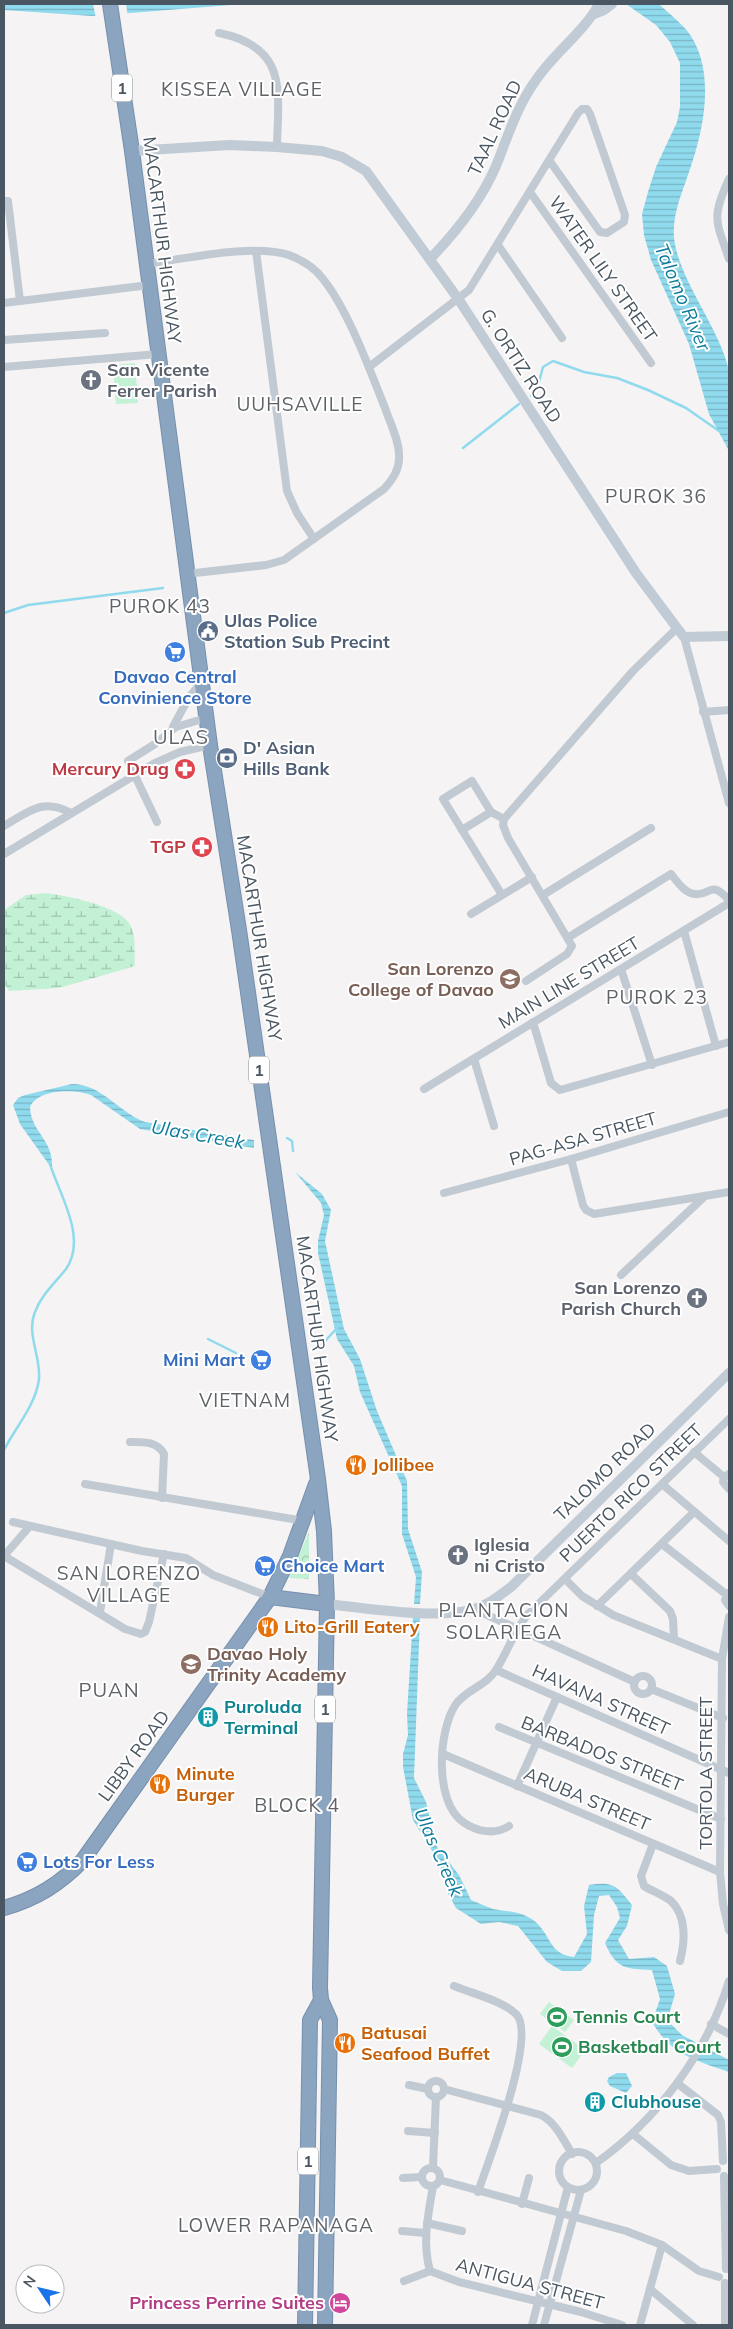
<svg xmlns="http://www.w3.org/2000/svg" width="733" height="2329" font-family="Mulish,sans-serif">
  <defs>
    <pattern id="forest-crowns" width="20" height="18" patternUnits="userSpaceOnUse" patternTransform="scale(1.25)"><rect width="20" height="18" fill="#c3f1d5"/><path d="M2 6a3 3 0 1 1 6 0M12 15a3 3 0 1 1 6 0" fill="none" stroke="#a0c6b0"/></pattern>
    <pattern id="wetland-marsh" width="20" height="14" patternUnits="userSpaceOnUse" patternTransform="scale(1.25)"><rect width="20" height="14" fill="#c3f1d5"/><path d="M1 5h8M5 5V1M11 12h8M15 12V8" fill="none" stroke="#a0c6b0"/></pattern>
    <pattern id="water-rules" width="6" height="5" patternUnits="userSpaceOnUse" patternTransform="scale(1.25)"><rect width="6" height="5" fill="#90daee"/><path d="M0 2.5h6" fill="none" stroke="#78b4c4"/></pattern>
  </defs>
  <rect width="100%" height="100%" fill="#f5f3f3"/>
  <!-- forest -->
  <path fill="url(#forest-crowns)" d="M 309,1532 L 309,1579 L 289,1578 Z"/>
  <!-- wetland -->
  <path fill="url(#wetland-marsh)" d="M 46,893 C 67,896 116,905 129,923 C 137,934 134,953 135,966 L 59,988 L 9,991 L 4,983 L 4,910 L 26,895 Z"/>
  <!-- pitch -->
  <g fill="#c3f1d5">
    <path d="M 135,363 L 138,403 L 116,404 L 113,365 Z"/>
    <path d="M 549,2002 L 574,2020 L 565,2032 L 540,2014 Z"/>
    <path d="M 552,2026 L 585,2050 L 572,2068 L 539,2044 Z"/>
  </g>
  <!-- water -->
  <g fill="url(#water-rules)">
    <path d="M 4,4 L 244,4 L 92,16 L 4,10 Z"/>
    <path d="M 626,4 L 659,4 C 669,14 683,24 691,36 C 715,74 704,129 690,169 C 683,191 672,213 674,238 C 679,281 720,328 729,371 C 733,389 729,430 729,451 L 709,414 L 689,344 L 651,260 L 644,235 L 642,214 L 648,192 L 656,167 L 677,122 L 680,107 L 680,63 L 670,42 L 656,25 Z"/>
    <path d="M 72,1084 C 102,1084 118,1112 145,1122 L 254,1140 L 254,1148 L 140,1129 L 91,1095 C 76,1089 38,1088 30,1107 C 31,1133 54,1139 52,1169 L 20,1124 L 13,1105 L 18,1098 L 25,1095 Z"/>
    <path d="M 295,1172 L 322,1194 L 331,1210 L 325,1241 L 344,1329 L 360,1359 L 377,1411 L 407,1481 L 408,1529 L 422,1572 L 420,1604 L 414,1604 L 416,1577 L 402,1534 L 402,1486 L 360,1392 L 354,1366 L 337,1339 L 318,1253 L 318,1241 L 324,1215 L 321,1203 Z"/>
    <path d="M 413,1617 L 420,1617 L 414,1778 L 426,1802 L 437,1847 L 459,1875 L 471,1900 C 478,1903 485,1906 493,1909 C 506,1912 516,1910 530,1918 C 552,1931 546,1954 574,1957 L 587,1934 L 584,1906 L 589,1885 C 614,1881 617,1886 632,1905 L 627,1926 L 618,1940 L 629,1959 L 654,1957 L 667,1966 L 675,1994 L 670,2011 L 670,2023 L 682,2035 L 729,2060 L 729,2072 C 695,2060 671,2055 652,2022 L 660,1999 L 652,1970 C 626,1969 616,1969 605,1943 L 620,1918 L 617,1907 L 609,1895 L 599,1896 L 594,1915 L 591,1962 L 581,1971 L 562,1971 L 547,1962 L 518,1926 L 499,1922 L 481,1924 L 456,1908 L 447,1892 L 439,1862 L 413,1820 L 403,1767 L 403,1754 L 408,1735 L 407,1714 Z"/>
    <path d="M 617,2073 L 626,2073 L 632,2086 L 626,2093 L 610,2086 L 607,2081 L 609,2077 Z"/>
  </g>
  <!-- pier -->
  <path fill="#f5f3f3" d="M 93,4 L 126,4 L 128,17 L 96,18 Z"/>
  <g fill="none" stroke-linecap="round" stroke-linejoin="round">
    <!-- stream -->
    <g stroke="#90daee" stroke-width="2.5">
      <path d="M 531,396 L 539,382 L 543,367 L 553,361 L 584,372 L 617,378 L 648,390 L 686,408 L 719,431"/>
      <path d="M 463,448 L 519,404"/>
      <path d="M 4,613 L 28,605 L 163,588"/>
      <path d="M 287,1138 L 292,1141 L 293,1151"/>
      <path d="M 208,1339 L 236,1353"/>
      <path d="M 318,1349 L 337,1328"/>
      <path d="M 4,1450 C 15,1428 36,1405 39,1379 C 41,1356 26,1334 35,1312 C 41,1295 55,1283 66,1269 C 87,1239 61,1197 51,1167"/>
    </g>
    <!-- highway casing -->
    <g stroke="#7690ad" stroke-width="16">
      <g id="highway">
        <path d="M 110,4 L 132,151 L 210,745 L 239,930 L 318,1479 L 324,1531 L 327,1604 L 320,1988 L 321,2000 L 330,2020 L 325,2325"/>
        <path d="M 270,1597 L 327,1604"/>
        <path d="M 4,1908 C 36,1899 60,1884 83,1860 L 270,1597 L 290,1556 L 316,1484"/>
        <path d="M 305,2325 L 310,2020 L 321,2000"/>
      </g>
    </g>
    <!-- street -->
    <g stroke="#c1cad2" stroke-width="8">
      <path d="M 219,33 C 289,47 278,92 277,147"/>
      <path d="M 729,179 C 711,218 716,221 729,259"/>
      <path d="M 530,192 L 651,363"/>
      <path d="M 4,201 L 8,201 L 20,301"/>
      <path d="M 498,245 L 562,338"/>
      <path d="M 256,251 L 287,491 L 297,513 L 314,539"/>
      <path d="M 146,264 C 185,259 253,243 289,255 C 302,260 315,268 323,279 C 348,310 370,370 385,408 C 390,423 399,440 399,455 C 400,469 393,479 384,489 L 284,560 L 266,565 L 186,574"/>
      <path d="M 4,303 L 149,285"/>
      <path d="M 4,340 L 105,333"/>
      <path d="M 4,367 L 158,354"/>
      <path d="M 369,367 L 469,290 L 578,113 L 582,109 L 587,109 L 590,114 L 625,215 L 624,222 L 607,233 L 600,232 L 549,160"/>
      <path d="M 684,637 L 729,803"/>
      <path d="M 703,712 L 729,710"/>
      <path d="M 173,727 L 189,697 L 201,683"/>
      <path d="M 157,822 L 128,761 L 155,744 L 176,727 L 206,718"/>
      <path d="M 4,826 C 28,812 43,797 71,813"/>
      <path d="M 462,830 L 491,812"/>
      <path d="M 4,854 L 155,763 L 180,752 L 210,745"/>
      <path d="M 502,895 L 443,799 L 472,781 L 491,812 L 504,819"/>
      <path d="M 543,895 L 651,828"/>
      <path d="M 471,914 L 532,877"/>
      <path d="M 684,931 L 716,1046"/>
      <path d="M 569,937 L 671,874 C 677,881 684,893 695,894 C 712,896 709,879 729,900"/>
      <path d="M 621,969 L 652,1065"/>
      <path d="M 526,981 L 567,954 L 572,946 L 508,838 L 503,825 L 504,819 L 633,671 L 677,628"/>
      <path d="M 533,1022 L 551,1083 L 560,1090 L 729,1042"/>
      <path d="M 474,1059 L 494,1126"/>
      <path d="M 424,1089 L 729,903"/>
      <path d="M 571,1159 L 583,1205 L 586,1210 L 594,1214 L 729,1192"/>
      <path d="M 444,1193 L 571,1159 L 729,1112"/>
      <path d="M 621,1275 L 705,1196"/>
      <path d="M 130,1442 C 143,1442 157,1441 164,1454 L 162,1498"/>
      <path d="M 694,1452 L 724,1477"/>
      <path d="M 729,1474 L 724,1477 L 723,1482 L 729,1489"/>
      <path d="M 85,1484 L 304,1521"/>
      <path d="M 662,1484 L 729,1541"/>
      <path d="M 13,1522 L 142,1551 L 186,1558 L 213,1575 L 270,1597"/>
      <path d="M 662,1544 L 727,1595"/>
      <path d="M 4,1556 L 125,1629 L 141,1634 L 145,1632 L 149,1622 L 164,1554"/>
      <path d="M 4,1556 L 30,1526"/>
      <path d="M 631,1574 L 670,1611 L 673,1619 L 674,1639"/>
      <path d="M 565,1579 L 582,1596 L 613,1615 L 722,1659"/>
      <path d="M 729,1593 L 725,1600 L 729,1606"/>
      <path d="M 597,1606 L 694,1512"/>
      <path d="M 474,1609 L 635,1682"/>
      <path d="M 100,1612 L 111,1544"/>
      <path d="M 729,1617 L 722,1659 L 720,1872 L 723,1904 L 729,1930"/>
      <path d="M 496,1670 L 729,1773"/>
      <circle cx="643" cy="1685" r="9"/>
      <path d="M 651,1689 L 723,1718"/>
      <path d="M 499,1727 L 721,1819"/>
      <path d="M 443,1754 L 720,1872"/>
      <path d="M 517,1786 L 557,1697"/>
      <path d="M 509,1826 C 495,1835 477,1832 463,1822 C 434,1802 438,1730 456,1704 C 467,1689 486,1686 496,1670 C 508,1651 514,1631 528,1614 L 729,1419"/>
      <path d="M 653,1844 L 641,1876 L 644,1886 C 652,1891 663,1895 671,1901 C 687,1916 685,1942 680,1961"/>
      <path d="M 454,1986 C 471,1993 503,2001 516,2014 C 538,2035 488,2162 478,2192"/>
      <path d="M 711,2024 L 729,2034"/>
      <circle cx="436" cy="2089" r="8"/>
      <path d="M 677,2083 L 718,2115 L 721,2122 L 723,2161"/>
      <path d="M 409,2085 L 428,2089"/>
      <path d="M 444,2089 L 541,2115 C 556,2123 563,2139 572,2154"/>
      <path d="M 408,2131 L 435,2133"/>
      <path d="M 633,2134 L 671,2165 L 689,2171 L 717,2169"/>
      <circle cx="578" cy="2171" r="19"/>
      <path d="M 596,2163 C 657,2120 707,2053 729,1981"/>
      <circle cx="431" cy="2177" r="9"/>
      <path d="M 433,2168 L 436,2097"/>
      <path d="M 724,2176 L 726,2269"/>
      <path d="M 403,2178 L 422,2177"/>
      <path d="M 440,2180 L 626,2231 L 662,2245 L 699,2271 L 719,2277"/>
      <path d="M 522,2204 L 529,2178"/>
      <path d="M 427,2223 L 462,2231"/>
      <path d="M 402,2231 L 426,2233"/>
      <path d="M 430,2271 L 459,2282 L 581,2312 L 622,2325"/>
      <path d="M 430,2271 C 422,2243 428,2215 433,2186"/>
      <path d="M 404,2281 L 430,2271"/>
      <path d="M 650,2289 L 693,2325"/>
      <path d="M 532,2325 L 568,2187"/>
      <path d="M 544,2325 L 581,2190"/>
      <path d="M 640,2325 L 662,2245"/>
      <path d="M 725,2325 L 725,2283"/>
    </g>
    <!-- secondary -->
    <g stroke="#c1cbd6" stroke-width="10">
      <path d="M 594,14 L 604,10 L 612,4"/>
      <path d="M 132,151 L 229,145 L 277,147 L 322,151 L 342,157 L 366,171 L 459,300 L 636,573 L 677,628 L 684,637 L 729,636"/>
      <path d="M 430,259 C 456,232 481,201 496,166 C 508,136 517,106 536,80 C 554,53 584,32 599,4"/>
      <path d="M 327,1604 C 365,1608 439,1620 474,1609 C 488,1605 499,1596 511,1587 L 729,1373"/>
    </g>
    <!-- highway -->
    <use href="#highway" stroke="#8ba5c1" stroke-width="14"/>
  </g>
  <!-- icons -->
  <defs>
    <g id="church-disc" transform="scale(1.125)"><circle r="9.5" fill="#6b7280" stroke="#fff"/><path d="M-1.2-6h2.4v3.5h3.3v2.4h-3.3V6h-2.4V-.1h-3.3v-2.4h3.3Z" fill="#fff"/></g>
    <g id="civic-disc" transform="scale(1.125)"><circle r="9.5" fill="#5c6f8a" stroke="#fff"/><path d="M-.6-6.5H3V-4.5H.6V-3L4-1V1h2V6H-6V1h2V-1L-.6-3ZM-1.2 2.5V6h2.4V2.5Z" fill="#fff"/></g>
    <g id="supermarket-disc" transform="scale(1.125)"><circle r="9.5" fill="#3f7fe0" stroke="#fff"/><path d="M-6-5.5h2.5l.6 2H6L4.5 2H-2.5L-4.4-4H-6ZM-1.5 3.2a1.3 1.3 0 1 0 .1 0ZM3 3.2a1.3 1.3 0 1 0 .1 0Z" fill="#fff"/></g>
    <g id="bank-disc" transform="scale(1.125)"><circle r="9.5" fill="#5c6f8a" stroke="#fff"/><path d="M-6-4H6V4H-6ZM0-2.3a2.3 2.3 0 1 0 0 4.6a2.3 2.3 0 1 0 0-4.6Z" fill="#fff"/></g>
    <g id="pharmacy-disc" transform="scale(1.125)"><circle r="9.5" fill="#e0444e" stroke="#fff"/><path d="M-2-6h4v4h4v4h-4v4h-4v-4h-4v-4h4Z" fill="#fff"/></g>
    <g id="university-disc" transform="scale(1.125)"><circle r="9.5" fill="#8d6e63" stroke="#fff"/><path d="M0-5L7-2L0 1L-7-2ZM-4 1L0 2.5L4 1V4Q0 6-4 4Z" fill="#fff"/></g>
    <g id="restaurant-disc" transform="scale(1.125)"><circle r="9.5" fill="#e8710a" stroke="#fff"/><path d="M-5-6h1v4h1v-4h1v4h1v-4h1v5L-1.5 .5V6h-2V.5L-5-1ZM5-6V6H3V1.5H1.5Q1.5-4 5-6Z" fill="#fff"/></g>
    <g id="school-disc" transform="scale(1.125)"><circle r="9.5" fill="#8d6e63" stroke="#fff"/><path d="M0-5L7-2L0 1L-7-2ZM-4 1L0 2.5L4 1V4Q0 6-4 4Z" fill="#fff"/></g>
    <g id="building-disc" transform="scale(1.125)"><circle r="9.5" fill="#0f9aa8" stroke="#fff"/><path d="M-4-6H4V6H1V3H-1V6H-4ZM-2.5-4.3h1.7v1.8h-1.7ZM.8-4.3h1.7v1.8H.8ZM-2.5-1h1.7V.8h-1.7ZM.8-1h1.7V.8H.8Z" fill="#fff"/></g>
    <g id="stadium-disc" transform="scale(1.125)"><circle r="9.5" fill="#2e9e5b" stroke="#fff"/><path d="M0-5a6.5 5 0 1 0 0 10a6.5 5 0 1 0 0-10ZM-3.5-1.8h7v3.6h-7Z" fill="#fff"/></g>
    <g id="hotel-disc" transform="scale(1.125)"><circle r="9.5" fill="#d1479c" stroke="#fff"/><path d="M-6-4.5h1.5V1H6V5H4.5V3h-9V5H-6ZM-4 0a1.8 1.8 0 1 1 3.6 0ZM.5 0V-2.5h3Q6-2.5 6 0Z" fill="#fff"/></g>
  </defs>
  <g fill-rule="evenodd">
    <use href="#church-disc" x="91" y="380"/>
    <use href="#civic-disc" x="208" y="631"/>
    <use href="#supermarket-disc" x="175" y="652"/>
    <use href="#bank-disc" x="227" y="758"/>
    <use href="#pharmacy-disc" x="185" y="769"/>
    <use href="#pharmacy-disc" x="202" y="847"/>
    <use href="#university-disc" x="510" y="979"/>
    <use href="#church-disc" x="697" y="1298"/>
    <use href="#supermarket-disc" x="261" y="1360"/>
    <use href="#restaurant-disc" x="356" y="1465"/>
    <use href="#church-disc" x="458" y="1555"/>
    <use href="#supermarket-disc" x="265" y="1566"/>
    <use href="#restaurant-disc" x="268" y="1627"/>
    <use href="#school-disc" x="191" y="1664"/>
    <use href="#building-disc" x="208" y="1717"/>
    <use href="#restaurant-disc" x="160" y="1784"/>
    <use href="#supermarket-disc" x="27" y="1862"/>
    <use href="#stadium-disc" x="557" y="2017"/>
    <use href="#restaurant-disc" x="345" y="2043"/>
    <use href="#stadium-disc" x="562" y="2047"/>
    <use href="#building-disc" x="595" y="2102"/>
    <use href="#hotel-disc" x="340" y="2303"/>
  </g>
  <g text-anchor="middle" stroke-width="4" stroke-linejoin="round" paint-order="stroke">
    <!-- shield labels -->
    <g fill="#fff" stroke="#808990" stroke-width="1">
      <rect x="112" y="74.5" width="20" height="27" rx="4"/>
      <rect x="249" y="1056.5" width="20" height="27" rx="4"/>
      <rect x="315" y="1695.5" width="20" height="27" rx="4"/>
      <rect x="298" y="2147.5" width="20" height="27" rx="4"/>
    </g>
    <g font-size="16" font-weight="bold" fill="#4a5661">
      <text x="122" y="94">1</text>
      <text x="259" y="1076">1</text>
      <text x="325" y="1715">1</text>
      <text x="308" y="2167">1</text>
    </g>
    <!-- street labels -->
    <g font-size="18" fill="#4a5661" stroke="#fff">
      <text transform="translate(495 128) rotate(-65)" y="6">TAAL ROAD</text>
      <text transform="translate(162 240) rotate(83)" y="6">MACARTHUR HIGHWAY</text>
      <text transform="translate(603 269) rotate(55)" y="6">WATER LILY STREET</text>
      <text transform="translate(521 366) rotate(57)" y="6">G. ORTIZ ROAD</text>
      <text transform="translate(259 938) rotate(81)" y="6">MACARTHUR HIGHWAY</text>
      <text transform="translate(569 983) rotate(-31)" y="6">MAIN LINE STREET</text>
      <text transform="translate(583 1139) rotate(-16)" y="6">PAG-ASA STREET</text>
      <text transform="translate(317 1339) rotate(82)" y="6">MACARTHUR HIGHWAY</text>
      <text transform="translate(605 1472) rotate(-44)" y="6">TALOMO ROAD</text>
      <text transform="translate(631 1493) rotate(-44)" y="6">PUERTO RICO STREET</text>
      <text transform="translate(601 1700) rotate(24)" y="6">HAVANA STREET</text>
      <text transform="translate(602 1754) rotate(22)" y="6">BARBADOS STREET</text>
      <text transform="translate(134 1756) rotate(-54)" y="6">LIBBY ROAD</text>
      <text transform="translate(706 1773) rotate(-90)" y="6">TORTOLA STREET</text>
      <text transform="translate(587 1799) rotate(23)" y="6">ARUBA STREET</text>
      <text transform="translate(530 2284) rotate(15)" y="6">ANTIGUA STREET</text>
    </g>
    <!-- worship labels -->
    <g font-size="18" font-weight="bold" fill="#5b616d" stroke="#fff" text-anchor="start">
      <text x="107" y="376">San Vicente<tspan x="107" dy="21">Ferrer Parish</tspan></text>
      <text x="681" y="1294" text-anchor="end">San Lorenzo<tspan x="681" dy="21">Parish Church</tspan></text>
      <text x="474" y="1551">Iglesia<tspan x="474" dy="21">ni Cristo</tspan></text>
    </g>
    <!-- service labels -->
    <g font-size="18" font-weight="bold" fill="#4e5e75" stroke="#fff" text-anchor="start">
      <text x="224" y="627">Ulas Police<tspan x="224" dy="21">Station Sub Precint</tspan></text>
      <text x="243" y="754">D' Asian<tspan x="243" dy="21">Hills Bank</tspan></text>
    </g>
    <!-- shop labels -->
    <g font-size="18" font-weight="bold" fill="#366cbe" stroke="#fff" text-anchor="start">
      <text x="175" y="683" text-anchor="middle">Davao Central<tspan x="175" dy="21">Convinience Store</tspan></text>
      <text x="245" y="1366" text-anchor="end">Mini Mart</text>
      <text x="281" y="1572">Choice Mart</text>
      <text x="43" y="1868">Lots For Less</text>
    </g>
    <!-- health labels -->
    <g font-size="18" font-weight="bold" fill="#be3a42" stroke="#fff" text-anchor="end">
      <text x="169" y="775">Mercury Drug</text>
      <text x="186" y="853">TGP</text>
    </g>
    <!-- education labels -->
    <g font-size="18" font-weight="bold" fill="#785e54" stroke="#fff" text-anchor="end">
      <text x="494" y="975">San Lorenzo<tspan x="494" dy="21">College of Davao</tspan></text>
      <text x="207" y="1660" text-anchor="start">Davao Holy<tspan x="207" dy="21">Trinity Academy</tspan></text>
    </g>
    <!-- food labels -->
    <g font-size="18" font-weight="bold" fill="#c56008" stroke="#fff" text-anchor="start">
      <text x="372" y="1471">Jollibee</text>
      <text x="284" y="1633">Lito-Grill Eatery</text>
      <text x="176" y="1780">Minute<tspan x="176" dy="21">Burger</tspan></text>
      <text x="361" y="2039">Batusai<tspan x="361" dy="21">Seafood Buffet</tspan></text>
    </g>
    <!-- culture labels -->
    <g font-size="18" font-weight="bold" fill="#0d838f" stroke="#fff" text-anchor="start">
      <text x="224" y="1713">Puroluda<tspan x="224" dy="21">Terminal</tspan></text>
      <text x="611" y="2108">Clubhouse</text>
    </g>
    <!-- leisure labels -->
    <g font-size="18" font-weight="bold" fill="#27864d" stroke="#fff" text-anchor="start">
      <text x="573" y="2023">Tennis Court</text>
      <text x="578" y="2053">Basketball Court</text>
    </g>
    <!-- hotel labels -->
    <g font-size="18" font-weight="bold" fill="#b23c85" stroke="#fff" text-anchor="end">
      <text x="324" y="2309">Princess Perrine Suites</text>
    </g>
    <!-- neighbourhood labels -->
    <g font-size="19" letter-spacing="1" fill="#5f6368" stroke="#fff">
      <text x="242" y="96">KISSEA VILLAGE</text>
      <text x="300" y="411">UUHSAVILLE</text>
      <text x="656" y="503">PUROK 36</text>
      <text x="160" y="613">PUROK 43</text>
      <text x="657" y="1004">PUROK 23</text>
      <text x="245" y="1407">VIETNAM</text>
      <text x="129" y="1580">SAN LORENZO<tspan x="129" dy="22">VILLAGE</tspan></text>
      <text x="504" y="1617">PLANTACION<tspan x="504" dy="22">SOLARIEGA</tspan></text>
      <text x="297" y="1812">BLOCK 4</text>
      <text x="276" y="2232">LOWER RAPANAGA</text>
    </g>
    <!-- water labels -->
    <g font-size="19" font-style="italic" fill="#0c7c9b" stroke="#fff">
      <text transform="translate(683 297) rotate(67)" y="7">Talomo River</text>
      <text transform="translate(198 1134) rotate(10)" y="7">Ulas Creek</text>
      <text transform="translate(439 1852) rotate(66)" y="7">Ulas Creek</text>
    </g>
    <!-- quarter labels -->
    <g font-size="20" letter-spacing="1" fill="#5f6368" stroke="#fff">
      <text x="181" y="744">ULAS</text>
      <text x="109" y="1697">PUAN</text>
    </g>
  </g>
  <!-- border -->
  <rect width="733" height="2329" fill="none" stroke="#4a5661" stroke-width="10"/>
  <!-- north arrow -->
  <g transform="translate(40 2289) rotate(305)"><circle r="24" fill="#ffffff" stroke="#b7bbc0"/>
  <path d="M0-4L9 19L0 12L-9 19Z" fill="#1a73e8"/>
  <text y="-8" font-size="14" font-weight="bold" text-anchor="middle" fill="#4a5661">N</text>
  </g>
</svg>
